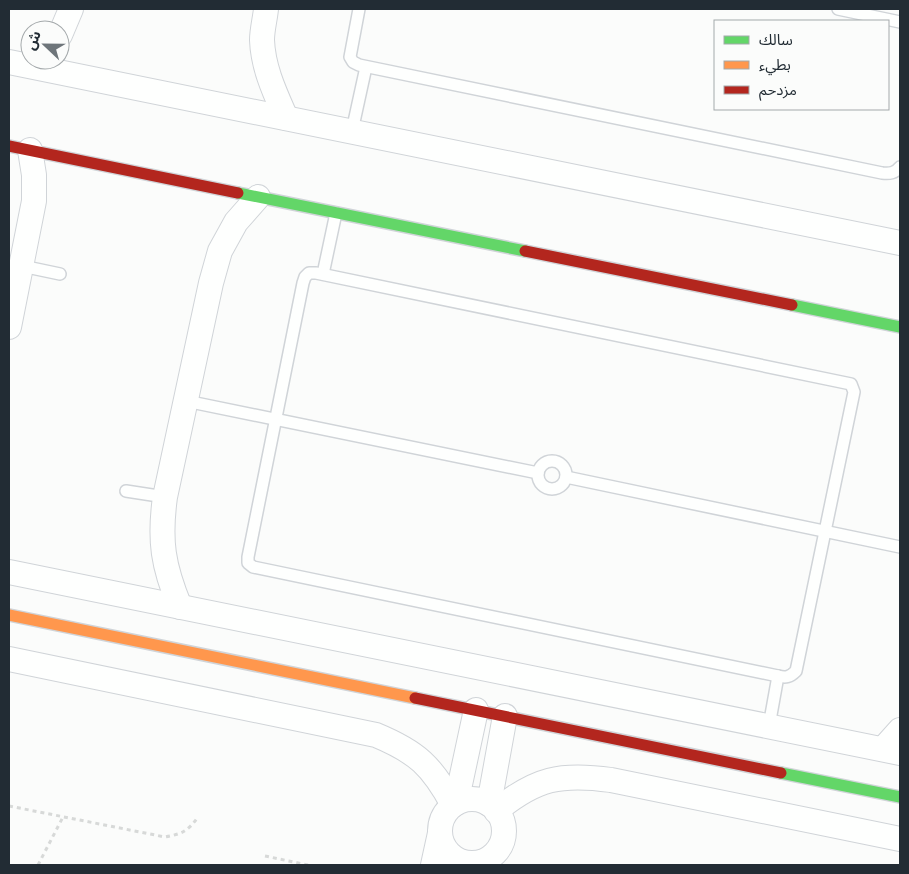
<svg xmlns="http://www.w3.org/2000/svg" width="909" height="874" font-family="'Work Sans','Noto Sans Arabic',sans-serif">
  <rect width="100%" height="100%" fill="#fbfcfb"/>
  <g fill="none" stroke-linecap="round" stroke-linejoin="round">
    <!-- lane casing -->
    <g stroke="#d0d4d8" stroke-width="14">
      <g id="lane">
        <path d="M 359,9 L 350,57 L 353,62 L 359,65 L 882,173 C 890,174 895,173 900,167"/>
        <path d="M 838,9 L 900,22"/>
        <path d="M 352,131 L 366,67"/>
        <path d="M 22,266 L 60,274"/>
        <path d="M 309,273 L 316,273 L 851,384 L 854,392 L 796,671 C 790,677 786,678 778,676 L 253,567 L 248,563 L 248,557 L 303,283 L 305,277 Z"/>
        <path d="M 323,274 L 336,213"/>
        <path d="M 186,401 L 538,473"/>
        <circle cx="552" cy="475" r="14"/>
        <path d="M 566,477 L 900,547"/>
        <path d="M 126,491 L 165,497"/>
        <path d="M 769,726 L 778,676"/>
      </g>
    </g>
    <!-- street casing -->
    <g stroke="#d0d4d8" stroke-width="26">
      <g id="street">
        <path d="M 266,9 C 265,19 262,30 262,40 C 263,68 275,93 286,118"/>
        <path d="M 60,35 L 71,9"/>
        <path d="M 9,62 L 900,243"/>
        <path d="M 9,327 L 34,201 L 34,175 L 30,150"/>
        <path d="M 9,572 L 900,753"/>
        <path d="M 180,607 C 163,566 159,541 165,497 L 211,283 L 220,251 L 236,222 L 258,197"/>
        <path d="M 9,659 L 376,735 C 417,752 432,766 453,805"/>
        <path d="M 883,749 L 900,730"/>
        <circle cx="472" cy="831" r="32"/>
        <path d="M 456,803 L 476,710"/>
        <path d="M 489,804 L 505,716"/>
        <path d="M 496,811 C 536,778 561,773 611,780 L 900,839"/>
        <path d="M 433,865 L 440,833"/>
      </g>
    </g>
    <!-- fast casing -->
    <g stroke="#d0d4d8" stroke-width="14">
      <g id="fast">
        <path d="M 238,193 L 525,251"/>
        <path d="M 792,305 L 900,327"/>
        <path d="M 781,773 L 900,797"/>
      </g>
    </g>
    <!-- slow casing -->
    <g stroke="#d0d4d8" stroke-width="14">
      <path id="slow" d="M 9,615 L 415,698"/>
    </g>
    <!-- jam casing -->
    <g stroke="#d0d4d8" stroke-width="14">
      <g id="jam">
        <path d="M 9,146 L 238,193"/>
        <path d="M 525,251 L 792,305"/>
        <path d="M 415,698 L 781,773"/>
      </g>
    </g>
    <!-- path -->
    <g stroke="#d7d9d8" stroke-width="3" stroke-dasharray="4 4" stroke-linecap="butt">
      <path d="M 9,806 L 165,837 C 182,834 188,831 198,817"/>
      <path d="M 265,856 L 308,865"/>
      <path d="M 38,865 L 63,817"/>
    </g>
    <!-- lane -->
    <use href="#lane" stroke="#fefffe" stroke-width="11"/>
    <!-- street -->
    <use href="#street" stroke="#fefffe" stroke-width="24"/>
    <!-- fast -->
    <use href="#fast" stroke="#63d668" stroke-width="11"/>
    <!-- slow -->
    <use href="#slow" stroke="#ff974d" stroke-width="11"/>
    <!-- jam -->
    <use href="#jam" stroke="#b3261e" stroke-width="11"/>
  </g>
  <!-- border -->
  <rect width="909" height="874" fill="none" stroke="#222c34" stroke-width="20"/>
  <!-- legend -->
  <rect x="714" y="20" width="175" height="90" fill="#fbfcfb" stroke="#a4a9ab"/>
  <rect x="724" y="36" width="25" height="8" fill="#63d668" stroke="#a4a9ab"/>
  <text x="759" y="45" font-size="15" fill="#222c34">سالك</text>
  <rect x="724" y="61" width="25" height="8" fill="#ff974d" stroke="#a4a9ab"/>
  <text x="759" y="70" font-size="15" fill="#222c34">بطيء</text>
  <rect x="724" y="86" width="25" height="8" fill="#b3261e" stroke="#a4a9ab"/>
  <text x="759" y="95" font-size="15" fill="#222c34">مزدحم</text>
  <!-- north arrow -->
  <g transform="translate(45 45) rotate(292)"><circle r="24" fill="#fbfcfb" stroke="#a4a9ab"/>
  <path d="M0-4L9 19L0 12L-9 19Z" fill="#6e757a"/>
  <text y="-8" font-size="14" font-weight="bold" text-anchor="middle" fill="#222c34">ش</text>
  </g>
</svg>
